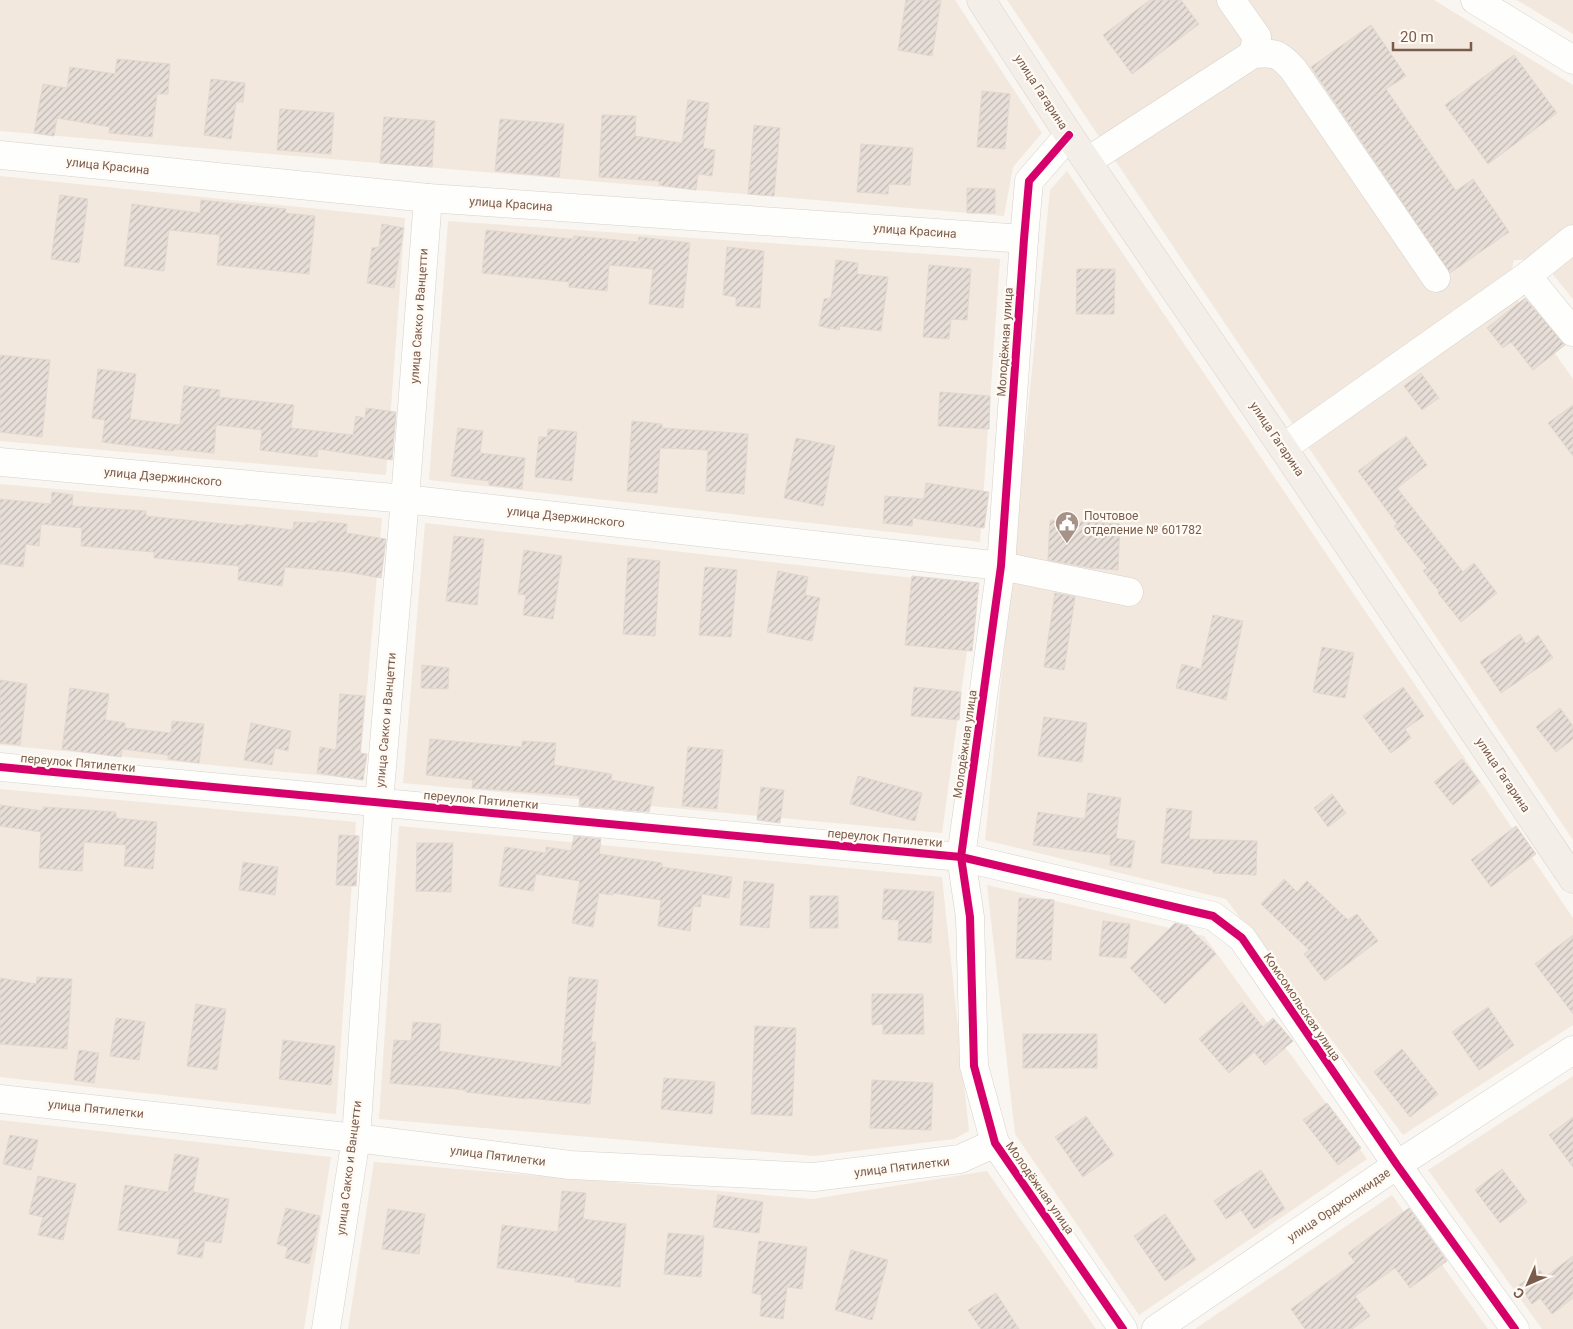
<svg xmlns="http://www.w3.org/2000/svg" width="1573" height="1329" font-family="Roboto,sans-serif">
  <defs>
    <pattern id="building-hatch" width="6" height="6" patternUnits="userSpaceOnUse" patternTransform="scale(1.25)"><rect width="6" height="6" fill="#e6ded7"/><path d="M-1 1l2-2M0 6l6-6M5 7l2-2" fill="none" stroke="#bfb7b1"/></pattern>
  </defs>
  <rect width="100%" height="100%" fill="#f9f5f0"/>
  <!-- residential -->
  <g fill="#f2e8de">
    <path d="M 0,0 L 955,0 L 1042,133 L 1013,167 L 1004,216 L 0,131 Z"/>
    <path d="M 1007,0 L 1434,0 L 1573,85 L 1573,299 L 1541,260 L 1514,260 L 1508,286 L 1573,379 L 1573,840 Z"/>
    <path d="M 1517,0 L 1573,0 L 1573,34 Z"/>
    <path d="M 1067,171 L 1573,918 L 1573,1025 L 1403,1135 L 1226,899 L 985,840 L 1050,190 Z"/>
    <path d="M 0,176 L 405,218 L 386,475 L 0,441 Z"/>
    <path d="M 448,221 L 1000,259 L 980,542 L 429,480 Z"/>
    <path d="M 0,484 L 382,518 L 359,779 L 0,745 Z"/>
    <path d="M 425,523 L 976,585 L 942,833 L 403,783 Z"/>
    <path d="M 0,789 L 356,822 L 336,1114 L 0,1077 Z"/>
    <path d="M 399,826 L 942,877 L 969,1131 L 954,1139 L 814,1156 L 379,1119 Z"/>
    <path d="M 987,885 L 1204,936 L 1367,1159 L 1139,1315 L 1015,1134 Z"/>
    <path d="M 1573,1076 L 1573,1329 L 1542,1329 L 1428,1170 Z"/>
    <path d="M 0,1120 L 331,1157 L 304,1329 L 0,1329 Z"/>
    <path d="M 374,1162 L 813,1199 L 987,1171 L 1096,1329 L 348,1329 Z"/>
    <path d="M 1392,1195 L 1488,1329 L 1195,1329 Z"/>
  </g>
  <!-- building -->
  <g fill="url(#building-hatch)" stroke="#e2d8d2">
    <path d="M 906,0 L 941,0 L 932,56 L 898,50 Z"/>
    <path d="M 1150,0 L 1181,0 L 1199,24 L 1132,74 L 1103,35 Z"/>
    <path d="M 1371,25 L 1406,76 L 1386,89 L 1456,191 L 1473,179 L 1509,232 L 1450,273 L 1311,67 Z"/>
    <path d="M 1514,55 L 1557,113 L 1488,164 L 1445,105 Z"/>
    <path d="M 117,59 L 170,64 L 168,94 L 157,94 L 152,137 L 109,133 L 110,127 L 57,118 L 54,136 L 34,133 L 43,84 L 67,88 L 70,67 L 115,74 Z"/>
    <path d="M 211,79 L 245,83 L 243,102 L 236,102 L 231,139 L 204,135 Z"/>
    <path d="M 982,91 L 1010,94 L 1005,149 L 977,147 Z"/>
    <path d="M 688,100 L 709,103 L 703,148 L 715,150 L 712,176 L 698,174 L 696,190 L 659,185 L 659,181 L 599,177 L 602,115 L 636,116 L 635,136 L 682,143 Z"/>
    <path d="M 280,109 L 334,113 L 331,154 L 277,150 Z"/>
    <path d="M 384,117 L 435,121 L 432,167 L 380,163 Z"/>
    <path d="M 500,119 L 564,124 L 559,177 L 495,171 Z"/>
    <path d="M 754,125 L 780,128 L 774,196 L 748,194 Z"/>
    <path d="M 861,144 L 913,148 L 910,185 L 889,184 L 888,194 L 857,192 Z"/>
    <path d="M 967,188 L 995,189 L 995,213 L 967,213 Z"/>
    <path d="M 60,195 L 88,199 L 79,263 L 51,259 Z"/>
    <path d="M 201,200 L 286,209 L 285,213 L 315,216 L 309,274 L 217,265 L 220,235 L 169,230 L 164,271 L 124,266 L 132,204 L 200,213 Z"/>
    <path d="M 382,224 L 404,228 L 394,288 L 367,283 L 372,248 L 379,247 Z"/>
    <path d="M 486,230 L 573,239 L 574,236 L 638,242 L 639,237 L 690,243 L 683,308 L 649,304 L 653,269 L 609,265 L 607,291 L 569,287 L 569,282 L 482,273 Z"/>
    <path d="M 727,247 L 764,251 L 760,308 L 736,306 L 736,297 L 723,295 Z"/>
    <path d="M 836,260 L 858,263 L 857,274 L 888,277 L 881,331 L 840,326 L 839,330 L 819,326 L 824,299 L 831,298 Z"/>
    <path d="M 929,265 L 971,269 L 967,320 L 951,319 L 949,339 L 923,337 Z"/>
    <path d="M 1077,269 L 1115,269 L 1114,314 L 1076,314 Z"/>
    <path d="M 1525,298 L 1565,345 L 1533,370 L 1511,342 L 1503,348 L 1487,328 Z"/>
    <path d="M 0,355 L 50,360 L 42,437 L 0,432 Z"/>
    <path d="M 98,369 L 136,374 L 130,419 L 180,425 L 184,386 L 220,390 L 219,397 L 294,405 L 291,428 L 353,435 L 356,416 L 365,418 L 366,408 L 396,412 L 392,460 L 318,449 L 317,457 L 260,450 L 262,430 L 216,425 L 214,453 L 174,449 L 173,451 L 102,442 L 105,420 L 92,418 Z"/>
    <path d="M 1421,373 L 1439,398 L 1422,410 L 1404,386 Z"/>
    <path d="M 940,392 L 990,396 L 989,429 L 938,426 Z"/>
    <path d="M 1573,405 L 1573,456 L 1548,423 Z"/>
    <path d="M 632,421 L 662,424 L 662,428 L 709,431 L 709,437 L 709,431 L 748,434 L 744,494 L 706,491 L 708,450 L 660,448 L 657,493 L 627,491 Z"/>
    <path d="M 458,428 L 483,431 L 480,453 L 525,458 L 522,489 L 489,485 L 489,481 L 451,476 Z"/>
    <path d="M 548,429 L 577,432 L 572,481 L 535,477 L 539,437 L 547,437 Z"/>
    <path d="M 1406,436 L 1427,465 L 1397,488 L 1463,572 L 1474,563 L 1497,593 L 1461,622 L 1438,593 L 1439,591 L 1423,571 L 1427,568 L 1394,526 L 1397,524 L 1358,471 Z"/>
    <path d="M 796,438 L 835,446 L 823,506 L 784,498 Z"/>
    <path d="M 926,483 L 989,492 L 984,528 L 913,518 L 912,526 L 883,523 L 885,496 L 924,499 Z"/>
    <path d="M 52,492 L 73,495 L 72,506 L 146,511 L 146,516 L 245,526 L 245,524 L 293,530 L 294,522 L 317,523 L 318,521 L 347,524 L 346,533 L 386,539 L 381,578 L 347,572 L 285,567 L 282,586 L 238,580 L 239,566 L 154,558 L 154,552 L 81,546 L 82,528 L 41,524 L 39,546 L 26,544 L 23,567 L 0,564 L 0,499 L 51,504 Z"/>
    <path d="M 1050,520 L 1120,524 L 1118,570 L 1091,568 L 1048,560 Z"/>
    <path d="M 454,536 L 484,539 L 477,605 L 446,601 Z"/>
    <path d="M 524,550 L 562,556 L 553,619 L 523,615 L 526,595 L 518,594 Z"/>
    <path d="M 628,558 L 660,561 L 655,636 L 623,634 Z"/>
    <path d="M 705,567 L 737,570 L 731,637 L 699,635 Z"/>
    <path d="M 778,571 L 808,577 L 805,595 L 820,598 L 812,641 L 767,632 Z"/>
    <path d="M 912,576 L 979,583 L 972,651 L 905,645 Z"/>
    <path d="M 1055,593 L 1075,597 L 1064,670 L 1044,667 Z"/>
    <path d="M 1213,615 L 1243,621 L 1226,700 L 1176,688 L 1182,664 L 1201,669 Z"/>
    <path d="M 1520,634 L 1526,644 L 1538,635 L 1553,658 L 1501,693 L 1480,662 Z"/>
    <path d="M 1322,647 L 1354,653 L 1345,698 L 1313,692 Z"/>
    <path d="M 422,665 L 449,668 L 448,689 L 421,688 Z"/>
    <path d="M 0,680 L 27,684 L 20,745 L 0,743 Z"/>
    <path d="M 914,687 L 961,692 L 959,720 L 911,716 Z"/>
    <path d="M 1403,687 L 1424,716 L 1405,729 L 1411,738 L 1391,753 L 1363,716 Z"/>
    <path d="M 70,688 L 109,694 L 105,720 L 125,723 L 125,728 L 171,733 L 172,721 L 204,724 L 199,763 L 168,759 L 168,755 L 122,749 L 121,757 L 62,749 Z"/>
    <path d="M 340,694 L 365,696 L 360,753 L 367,754 L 363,780 L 317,773 L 320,747 L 336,750 Z"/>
    <path d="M 1560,708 L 1573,726 L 1573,739 L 1556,752 L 1536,727 Z"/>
    <path d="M 1044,717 L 1087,723 L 1082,762 L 1038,756 Z"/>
    <path d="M 251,723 L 291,731 L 288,751 L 275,748 L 272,765 L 244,760 Z"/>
    <path d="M 430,739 L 522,747 L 522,741 L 556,743 L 554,765 L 612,774 L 611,780 L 654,787 L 649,812 L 579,806 L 580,796 L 472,788 L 473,780 L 426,775 Z"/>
    <path d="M 688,747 L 723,750 L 717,809 L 682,806 Z"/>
    <path d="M 1462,759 L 1480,782 L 1453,805 L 1434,782 Z"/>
    <path d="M 858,776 L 922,793 L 915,821 L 850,804 Z"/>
    <path d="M 761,787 L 784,790 L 780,823 L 757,820 Z"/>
    <path d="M 1088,793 L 1121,798 L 1116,838 L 1135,841 L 1131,868 L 1110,865 L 1111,855 L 1033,845 L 1038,812 L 1085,819 Z"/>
    <path d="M 1332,794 L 1346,813 L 1328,827 L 1314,808 Z"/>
    <path d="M 0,805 L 43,811 L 43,807 L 116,812 L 116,818 L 157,822 L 153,869 L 124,866 L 126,845 L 84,842 L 82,871 L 39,868 L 41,832 L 0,826 Z"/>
    <path d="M 1167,808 L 1192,811 L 1189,839 L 1257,841 L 1256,875 L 1213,873 L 1213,870 L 1161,863 Z"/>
    <path d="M 1516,826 L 1536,854 L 1491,887 L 1471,860 Z"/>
    <path d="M 339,835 L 359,836 L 356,886 L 336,885 Z"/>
    <path d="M 574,836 L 601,839 L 599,854 L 662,863 L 662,867 L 732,877 L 729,898 L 702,894 L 700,907 L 693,906 L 690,931 L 658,926 L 661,900 L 613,893 L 613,895 L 599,893 L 593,927 L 572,923 L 580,881 L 536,874 L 533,891 L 499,886 L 505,847 L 546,853 L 546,847 L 571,851 Z"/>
    <path d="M 417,843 L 453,843 L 451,892 L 416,891 Z"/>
    <path d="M 243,862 L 278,867 L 275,895 L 239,890 Z"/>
    <path d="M 1284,879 L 1297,892 L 1307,881 L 1348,920 L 1357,914 L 1378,941 L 1325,981 L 1304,954 L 1309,950 L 1261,904 Z"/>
    <path d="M 744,881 L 774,884 L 769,928 L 740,925 Z"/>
    <path d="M 884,889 L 934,892 L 931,943 L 898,940 L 899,920 L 882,919 Z"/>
    <rect x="810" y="896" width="28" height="32"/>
    <path d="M 1019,898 L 1054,900 L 1051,960 L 1016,958 Z"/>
    <path d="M 1103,921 L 1130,924 L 1126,958 L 1099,956 Z"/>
    <path d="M 1175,923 L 1187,926 L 1216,954 L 1165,1004 L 1130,968 Z"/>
    <path d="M 1573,935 L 1573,1014 L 1535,964 Z"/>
    <path d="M 37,977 L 72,979 L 67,1049 L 0,1044 L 0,978 L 36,984 Z"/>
    <path d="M 569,977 L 598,980 L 591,1042 L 596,1042 L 590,1104 L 527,1098 L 527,1099 L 466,1092 L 466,1090 L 390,1083 L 394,1040 L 411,1041 L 413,1022 L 441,1024 L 439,1051 L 561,1067 Z"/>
    <path d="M 872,994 L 923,994 L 924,1034 L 883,1034 L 883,1024 L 872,1025 Z"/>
    <path d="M 1242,1002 L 1263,1027 L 1273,1018 L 1293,1041 L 1265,1065 L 1254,1052 L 1229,1073 L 1199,1039 Z"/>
    <path d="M 196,1004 L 226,1009 L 217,1070 L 187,1066 Z"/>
    <path d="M 1488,1007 L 1514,1045 L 1479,1070 L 1452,1032 Z"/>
    <path d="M 116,1018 L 145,1022 L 139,1060 L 110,1056 Z"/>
    <path d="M 755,1026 L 796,1028 L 792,1116 L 751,1114 Z"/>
    <rect x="1023" y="1034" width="74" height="34"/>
    <path d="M 283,1040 L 335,1046 L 331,1085 L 279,1079 Z"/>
    <path d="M 1402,1049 L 1438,1094 L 1410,1117 L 1374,1072 Z"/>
    <path d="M 79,1050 L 99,1053 L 94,1083 L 74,1080 Z"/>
    <path d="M 664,1078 L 715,1082 L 712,1114 L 661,1109 Z"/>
    <path d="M 872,1080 L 933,1083 L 931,1130 L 870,1128 Z"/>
    <path d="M 1327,1103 L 1361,1148 L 1338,1165 L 1303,1120 Z"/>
    <path d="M 1086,1116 L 1114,1155 L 1083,1177 L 1055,1137 Z"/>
    <path d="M 1573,1117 L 1573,1167 L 1549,1135 Z"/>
    <path d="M 10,1135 L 38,1140 L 31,1170 L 3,1164 Z"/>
    <path d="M 175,1154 L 199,1158 L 193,1192 L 229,1199 L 221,1243 L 205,1241 L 202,1258 L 177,1254 L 180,1239 L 118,1230 L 125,1185 L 168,1192 Z"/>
    <path d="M 1502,1169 L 1527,1202 L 1500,1223 L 1475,1190 Z"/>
    <path d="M 1261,1170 L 1285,1209 L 1254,1229 L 1241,1210 L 1226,1219 L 1214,1201 Z"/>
    <path d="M 38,1176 L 76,1184 L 63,1240 L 38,1235 L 43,1217 L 29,1214 Z"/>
    <path d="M 562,1191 L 586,1193 L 583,1219 L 626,1224 L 620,1287 L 575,1282 L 575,1278 L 497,1268 L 502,1225 L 558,1232 Z"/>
    <path d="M 718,1195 L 763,1202 L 759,1233 L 713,1227 Z"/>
    <path d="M 286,1208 L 320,1216 L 309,1264 L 285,1258 L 288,1247 L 277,1244 Z"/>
    <path d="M 1409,1208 L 1447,1261 L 1410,1288 L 1395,1268 L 1355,1296 L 1370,1316 L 1352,1329 L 1305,1329 L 1291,1309 L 1355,1262 L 1348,1253 Z"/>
    <path d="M 388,1209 L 425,1214 L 419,1254 L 382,1249 Z"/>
    <path d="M 1165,1214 L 1196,1260 L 1165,1281 L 1134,1236 Z"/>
    <path d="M 668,1233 L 704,1236 L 701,1277 L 664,1274 Z"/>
    <path d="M 759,1241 L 807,1247 L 802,1289 L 787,1287 L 783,1319 L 760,1316 L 762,1295 L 752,1293 Z"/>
    <path d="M 851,1250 L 888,1260 L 872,1320 L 835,1310 Z"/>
    <path d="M 1573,1256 L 1573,1298 L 1552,1314 L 1540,1298 L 1532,1304 L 1519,1285 L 1540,1270 L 1545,1277 Z"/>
    <path d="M 996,1293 L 1019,1329 L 981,1329 L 968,1310 Z"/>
  </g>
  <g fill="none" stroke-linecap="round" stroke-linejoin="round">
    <!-- minor casing -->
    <g stroke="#d7d1cb" stroke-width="29">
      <g id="minor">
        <path d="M 1231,0 L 1257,37 L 1253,54"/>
        <path d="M 1475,0 L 1573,60"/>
        <path d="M 1069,135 L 1029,181 L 1024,239 L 1001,566 L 961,857 L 970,917 L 974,1066 L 995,1143 L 1123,1329"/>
        <path d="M 0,155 L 428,198 L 1024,239"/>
        <path d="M 1088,161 L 1253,54 C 1276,53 1277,52 1293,69 L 1436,278"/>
        <path d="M 1527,276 L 1573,332"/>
        <path d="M 1283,448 L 1527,276 L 1573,239"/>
        <path d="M 0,462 L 405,499 L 1001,566 L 1129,592"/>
        <path d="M 0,767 L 961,857 L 1213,916 L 1242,938 L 1397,1165 L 1515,1329"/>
        <path d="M 0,1099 L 356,1138 L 570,1165 L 814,1177 L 960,1159 L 995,1143"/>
        <path d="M 326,1329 L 356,1138 L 379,802 L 405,499 L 428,198"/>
        <path d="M 1156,1329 L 1397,1165 L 1573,1050"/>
      </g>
    </g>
    <!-- major casing -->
    <g stroke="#dad1cc" stroke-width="29">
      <path id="major" d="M 981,0 L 1069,135 L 1283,448 L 1573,879"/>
    </g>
    <!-- minor -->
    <use href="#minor" stroke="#fefefd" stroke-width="28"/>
    <!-- major -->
    <use href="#major" stroke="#f3eee8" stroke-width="28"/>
    <!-- cycleway casing -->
    <g stroke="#fffaf3" stroke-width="11">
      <g id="cycleway">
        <path d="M 1069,135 L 1029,181 L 1024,239 L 1001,566 L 961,857 L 970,917 L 974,1066 L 995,1143 L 1123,1329"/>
        <path d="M 0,767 L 961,857 L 1213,916 L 1242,938 L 1397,1165 L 1515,1329"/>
      </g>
    </g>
    <!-- cycleway -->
    <use href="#cycleway" stroke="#d6006c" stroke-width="8"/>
  </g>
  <!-- icons -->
  <defs>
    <g id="civic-pin" transform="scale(1.25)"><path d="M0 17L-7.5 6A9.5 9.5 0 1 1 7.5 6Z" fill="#a69286" stroke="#fffaf3"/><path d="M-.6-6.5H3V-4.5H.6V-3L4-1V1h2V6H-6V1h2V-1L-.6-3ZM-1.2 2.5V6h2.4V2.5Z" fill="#fff"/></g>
  </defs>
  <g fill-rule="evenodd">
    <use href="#civic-pin" x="1067" y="523"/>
  </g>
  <g text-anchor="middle" stroke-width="4.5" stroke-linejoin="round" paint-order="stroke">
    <!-- street labels -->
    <g font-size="12" fill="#7a5c4d" stroke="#fffaf3">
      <text transform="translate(1041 92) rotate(57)" y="4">улица Гагарина</text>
      <text transform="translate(108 166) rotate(6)" y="4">улица Красина</text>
      <text transform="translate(511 204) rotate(4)" y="4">улица Красина</text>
      <text transform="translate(915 231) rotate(4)" y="4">улица Красина</text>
      <text transform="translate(419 316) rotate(-86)" y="4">улица Сакко и Ванцетти</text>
      <text transform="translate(1005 342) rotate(-86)" y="4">Молодёжная улица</text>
      <text transform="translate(1277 439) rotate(56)" y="4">улица Гагарина</text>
      <text transform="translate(163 477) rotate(5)" y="4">улица Дзержинского</text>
      <text transform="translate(566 517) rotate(6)" y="4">улица Дзержинского</text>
      <text transform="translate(386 720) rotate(-85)" y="4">улица Сакко и Ванцетти</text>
      <text transform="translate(965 744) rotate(-82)" y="4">Молодёжная улица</text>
      <text transform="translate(78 763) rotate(5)" y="4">переулок Пятилетки</text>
      <text transform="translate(1503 775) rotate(56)" y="4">улица Гагарина</text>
      <text transform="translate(481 800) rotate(5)" y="4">переулок Пятилетки</text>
      <text transform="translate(885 838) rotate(5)" y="4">переулок Пятилетки</text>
      <text transform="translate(1302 1007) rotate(56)" y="4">Комсомольская улица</text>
      <text transform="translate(96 1109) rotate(6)" y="4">улица Пятилетки</text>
      <text transform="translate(498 1156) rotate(7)" y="4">улица Пятилетки</text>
      <text transform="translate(902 1167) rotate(-7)" y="4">улица Пятилетки</text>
      <text transform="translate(349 1168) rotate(-83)" y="4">улица Сакко и Ванцетти</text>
      <text transform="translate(1040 1188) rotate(55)" y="4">Молодёжная улица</text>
      <text transform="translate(1339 1205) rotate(-34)" y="4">улица Орджоникидзе</text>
    </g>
    <!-- poi labels -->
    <g font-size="12" fill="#7a5c4d" stroke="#fffaf3" text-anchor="start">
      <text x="1084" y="520">Почтовое<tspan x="1084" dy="14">отделение № 601782</tspan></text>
    </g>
  </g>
  <!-- north arrow -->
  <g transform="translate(1528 1284) rotate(225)" stroke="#fffaf3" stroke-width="4" paint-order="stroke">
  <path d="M0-4L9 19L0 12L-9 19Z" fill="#7a5c4d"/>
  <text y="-8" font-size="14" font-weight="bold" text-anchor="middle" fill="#7a5c4d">С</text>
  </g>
  <!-- scale -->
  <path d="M1393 42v8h78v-8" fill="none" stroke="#7a5c4d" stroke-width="2.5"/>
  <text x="1400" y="42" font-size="15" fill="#7a5c4d" stroke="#fffaf3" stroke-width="4" paint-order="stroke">20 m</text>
</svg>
